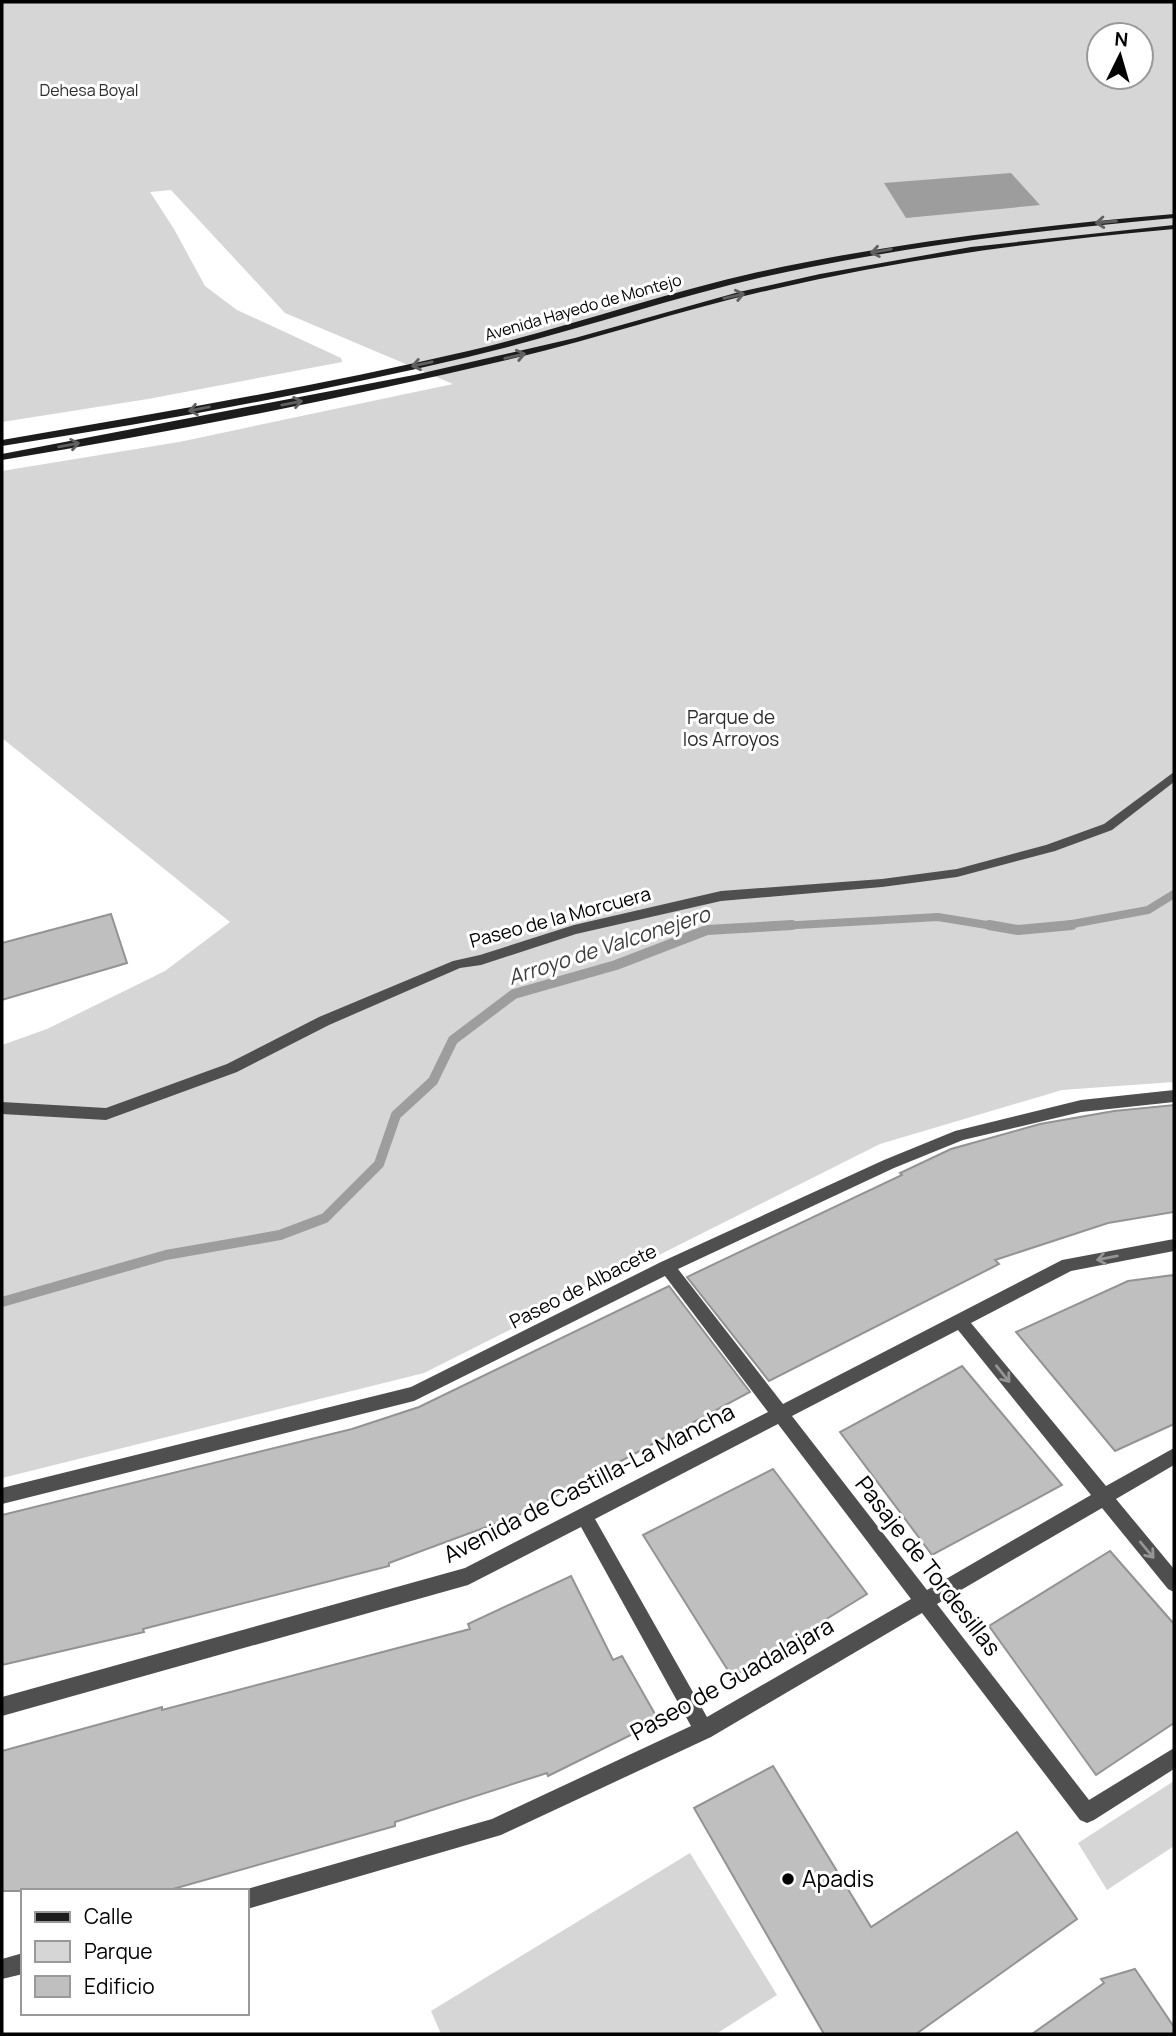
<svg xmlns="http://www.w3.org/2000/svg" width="1176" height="2036" font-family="Manrope,sans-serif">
  <rect width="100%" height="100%" fill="#fff"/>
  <!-- green -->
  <g fill="#d6d6d6" fill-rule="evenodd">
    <path d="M 2,2 L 1174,2 L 1174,1082 L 1062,1090 L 880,1144 L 424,1373 L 2,1478 L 2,1045 L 47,1029 L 165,971 L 230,922 L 2,738 L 2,471 L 179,442 L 453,384 L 285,313 L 171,190 L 150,192 L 174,229 L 205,286 L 237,310 L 341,358 L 342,362 L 148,399 L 2,422 ZM 1099,35 L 1141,35 L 1141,77 L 1099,77 Z"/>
    <path d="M 1174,1781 L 1174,1846 L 1107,1890 L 1078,1843 Z"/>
    <path d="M 690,1853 L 777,1995 L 716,2034 L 441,2034 L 431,2011 Z"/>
  </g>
  <!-- water -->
  <path fill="#9d9d9d" d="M 1011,173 L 1040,205 L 906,218 L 884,183 Z"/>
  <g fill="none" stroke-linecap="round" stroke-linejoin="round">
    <!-- stream-far1 -->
    <g stroke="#9d9d9d" stroke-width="8">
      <path d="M 761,927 L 938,917 L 999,927"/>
      <path d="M 1056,927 L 1148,910 L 1174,894"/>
    </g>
    <!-- stream -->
    <g stroke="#9d9d9d" stroke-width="10">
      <path d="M 989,925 L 1018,930 L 1072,925"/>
      <path d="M 2,1302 L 166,1255 L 280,1235 L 325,1218 L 379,1164 L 396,1115 L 433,1081 L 453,1040 L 514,994 L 616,965 L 707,930 L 792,925"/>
    </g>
  </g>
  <!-- building -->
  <g fill="#bfbfbf" stroke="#939393" stroke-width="2">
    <path d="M 111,914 L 127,963 L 2,1000 L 2,943 Z"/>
    <path d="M 1174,1105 L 1174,1212 L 1108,1223 L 995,1260 L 999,1264 L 769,1381 L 687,1277 L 902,1175 L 900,1173 L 951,1149 L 1040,1124 L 1114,1111 Z"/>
    <path d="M 1174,1275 L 1174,1424 L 1115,1451 L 1016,1332 L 1128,1281 Z"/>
    <path d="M 669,1286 L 750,1392 L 524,1513 L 389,1563 L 389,1566 L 143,1629 L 144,1632 L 2,1665 L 2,1515 L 352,1429 L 419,1407 Z"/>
    <path d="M 962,1366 L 1062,1485 L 932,1555 L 840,1432 Z"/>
    <path d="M 773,1469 L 867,1594 L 732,1677 L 643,1535 Z"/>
    <path d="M 1110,1551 L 1174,1624 L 1174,1723 L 1096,1775 L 989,1626 Z"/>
    <path d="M 571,1576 L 613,1660 L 622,1656 L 659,1721 L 548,1776 L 547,1773 L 395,1822 L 395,1826 L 166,1891 L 2,1891 L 2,1751 L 162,1707 L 162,1710 L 470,1629 L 468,1624 Z"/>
    <path d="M 773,1766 L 871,1927 L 1017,1832 L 1077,1919 L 916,2034 L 824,2034 L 694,1808 Z"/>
    <path d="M 1135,1969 L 1174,2027 L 1174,2034 L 1032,2034 L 1104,1983 L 1101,1979 Z"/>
  </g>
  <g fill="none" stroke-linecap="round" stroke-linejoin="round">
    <!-- street -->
    <g fill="#4f4f4f" fill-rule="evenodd">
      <path d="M 1174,772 L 1174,782 L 1112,830 L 1055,851 L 957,877 L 882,887 L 721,901 L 576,934 L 481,965 L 460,968 L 329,1025 L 237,1072 L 106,1120 L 2,1114 L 2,1102 L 106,1108 L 227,1064 L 319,1017 L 453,961 L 480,955 L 574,925 L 721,891 L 882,879 L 957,869 L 1046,845 L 1104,824 Z"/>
      <path d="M 1174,1090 L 1174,1102 L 1081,1112 L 963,1140 L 894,1168 L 678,1269 L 783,1404 L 1062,1260 L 1174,1239 L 1174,1251 L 1071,1271 L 971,1323 L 1106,1486 L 1174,1448 L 1174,1465 L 1116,1499 L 1174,1569 L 1174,1592 L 1168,1589 L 1102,1508 L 937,1604 L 1089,1800 L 1174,1748 L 1174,1769 L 1094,1820 L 1087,1823 L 1080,1820 L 922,1613 L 711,1737 L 501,1835 L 247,1909 L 247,1891 L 242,1891 L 247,1889 L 492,1819 L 691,1726 L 581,1527 L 468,1585 L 2,1716 L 2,1697 L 465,1568 L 768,1412 L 665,1276 L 414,1401 L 2,1504 L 2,1488 L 411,1387 L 661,1262 L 884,1160 L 955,1131 L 1081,1100 ZM 958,1330 L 1091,1495 L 927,1590 L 792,1416 ZM 778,1424 L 911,1599 L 707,1717 L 595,1519 Z"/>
      <path d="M 23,1953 L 23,1974 L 2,1979 L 2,1959 Z"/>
    </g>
    <!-- secondary -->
    <g fill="#1c1c1c" fill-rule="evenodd">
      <path d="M 1174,214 L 1174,218 C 1052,229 931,243 811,267 C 694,289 583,330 468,357 C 314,393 158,422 2,446 L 2,440 C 158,413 314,387 468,351 C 566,328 660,294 758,272 C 895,242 1035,226 1174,214 Z"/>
      <path d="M 1174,225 L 1174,229 C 1038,241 903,259 770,290 C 684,309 600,338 515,358 C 345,398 173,432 2,460 L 2,454 L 414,375 L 575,338 L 739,292 L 820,274 L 971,247 Z"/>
    </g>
  </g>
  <!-- one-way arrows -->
  <defs><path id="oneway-shaft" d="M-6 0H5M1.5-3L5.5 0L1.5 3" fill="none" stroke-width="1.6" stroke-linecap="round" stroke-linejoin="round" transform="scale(1.75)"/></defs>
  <g stroke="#606060">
    <use href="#oneway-shaft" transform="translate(1106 222) rotate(175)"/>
    <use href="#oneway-shaft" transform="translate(881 251) rotate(170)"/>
    <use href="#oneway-shaft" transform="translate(734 296) rotate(-13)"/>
    <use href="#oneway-shaft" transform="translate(515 356) rotate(-13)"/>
    <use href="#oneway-shaft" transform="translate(422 364) rotate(168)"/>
    <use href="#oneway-shaft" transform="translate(292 403) rotate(-11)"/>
    <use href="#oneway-shaft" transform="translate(199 409) rotate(169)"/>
    <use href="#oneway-shaft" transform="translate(69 445) rotate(-10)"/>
  </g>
  <g stroke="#959595">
    <use href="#oneway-shaft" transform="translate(1107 1258) rotate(169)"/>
    <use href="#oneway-shaft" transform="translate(1003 1374) rotate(51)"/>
    <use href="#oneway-shaft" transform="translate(1147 1550) rotate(50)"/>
  </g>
  <!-- markers -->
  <circle fill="#000" stroke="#fff" stroke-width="2.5" cx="788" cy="1879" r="7"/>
  <g text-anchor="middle" stroke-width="6" stroke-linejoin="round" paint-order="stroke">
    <!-- far-park labels -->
    <g font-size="16" fill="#2d2d2d" stroke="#fff">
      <text x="89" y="96">Dehesa Boyal</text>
    </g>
    <!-- far-street labels -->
    <g font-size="16" fill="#000" stroke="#fff">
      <text transform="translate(583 307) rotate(-16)" y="6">Avenida Hayedo de Montejo</text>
    </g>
    <!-- park labels -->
    <g font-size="19" fill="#2d2d2d" stroke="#fff">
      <text x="731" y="724">Parque de<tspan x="731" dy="22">los Arroyos</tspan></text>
    </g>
    <!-- street labels -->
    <g font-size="19" fill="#000" stroke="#fff">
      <text transform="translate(560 917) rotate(-15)" y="7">Paseo de la Morcuera</text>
      <text transform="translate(583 1286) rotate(-27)" y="7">Paseo de Albacete</text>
    </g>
    <!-- water labels -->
    <g font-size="21" font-style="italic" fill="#3e3e3e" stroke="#fff">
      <text transform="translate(609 946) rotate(-18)" y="7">Arroyo de Valconejero</text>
    </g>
    <!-- near-street labels -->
    <g font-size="23" fill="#000" stroke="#fff">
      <text transform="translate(589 1483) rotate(-27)" y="8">Avenida de Castilla-La Mancha</text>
      <text transform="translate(928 1566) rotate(52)" y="8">Pasaje de Tordesillas</text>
      <text transform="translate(732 1679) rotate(-29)" y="8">Paseo de Guadalajara</text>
    </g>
    <!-- near-poi labels -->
    <g font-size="23" fill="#000" stroke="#fff" text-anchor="start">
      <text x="802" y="1887">Apadis</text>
    </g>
  </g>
  <!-- border -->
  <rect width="1176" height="2036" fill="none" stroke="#000000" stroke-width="7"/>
  <!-- legend -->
  <rect x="21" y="1889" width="228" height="126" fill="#ffffff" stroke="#999999" stroke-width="2"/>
  <rect x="35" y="1912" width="35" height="10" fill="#1c1c1c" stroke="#999999" stroke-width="2"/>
  <text x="84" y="1924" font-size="21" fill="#000000">Calle</text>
  <rect x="35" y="1941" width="35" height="21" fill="#d6d6d6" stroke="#999999" stroke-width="2"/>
  <text x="84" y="1959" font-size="21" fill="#000000">Parque</text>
  <rect x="35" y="1976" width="35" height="21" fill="#bfbfbf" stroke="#999999" stroke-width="2"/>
  <text x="84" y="1994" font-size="21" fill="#000000">Edificio</text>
  <!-- north arrow -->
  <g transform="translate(1120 56) rotate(5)"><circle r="33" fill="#ffffff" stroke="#999999" stroke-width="2"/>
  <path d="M0-5L12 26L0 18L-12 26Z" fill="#000000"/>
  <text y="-10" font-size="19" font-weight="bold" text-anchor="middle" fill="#000000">N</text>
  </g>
</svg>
